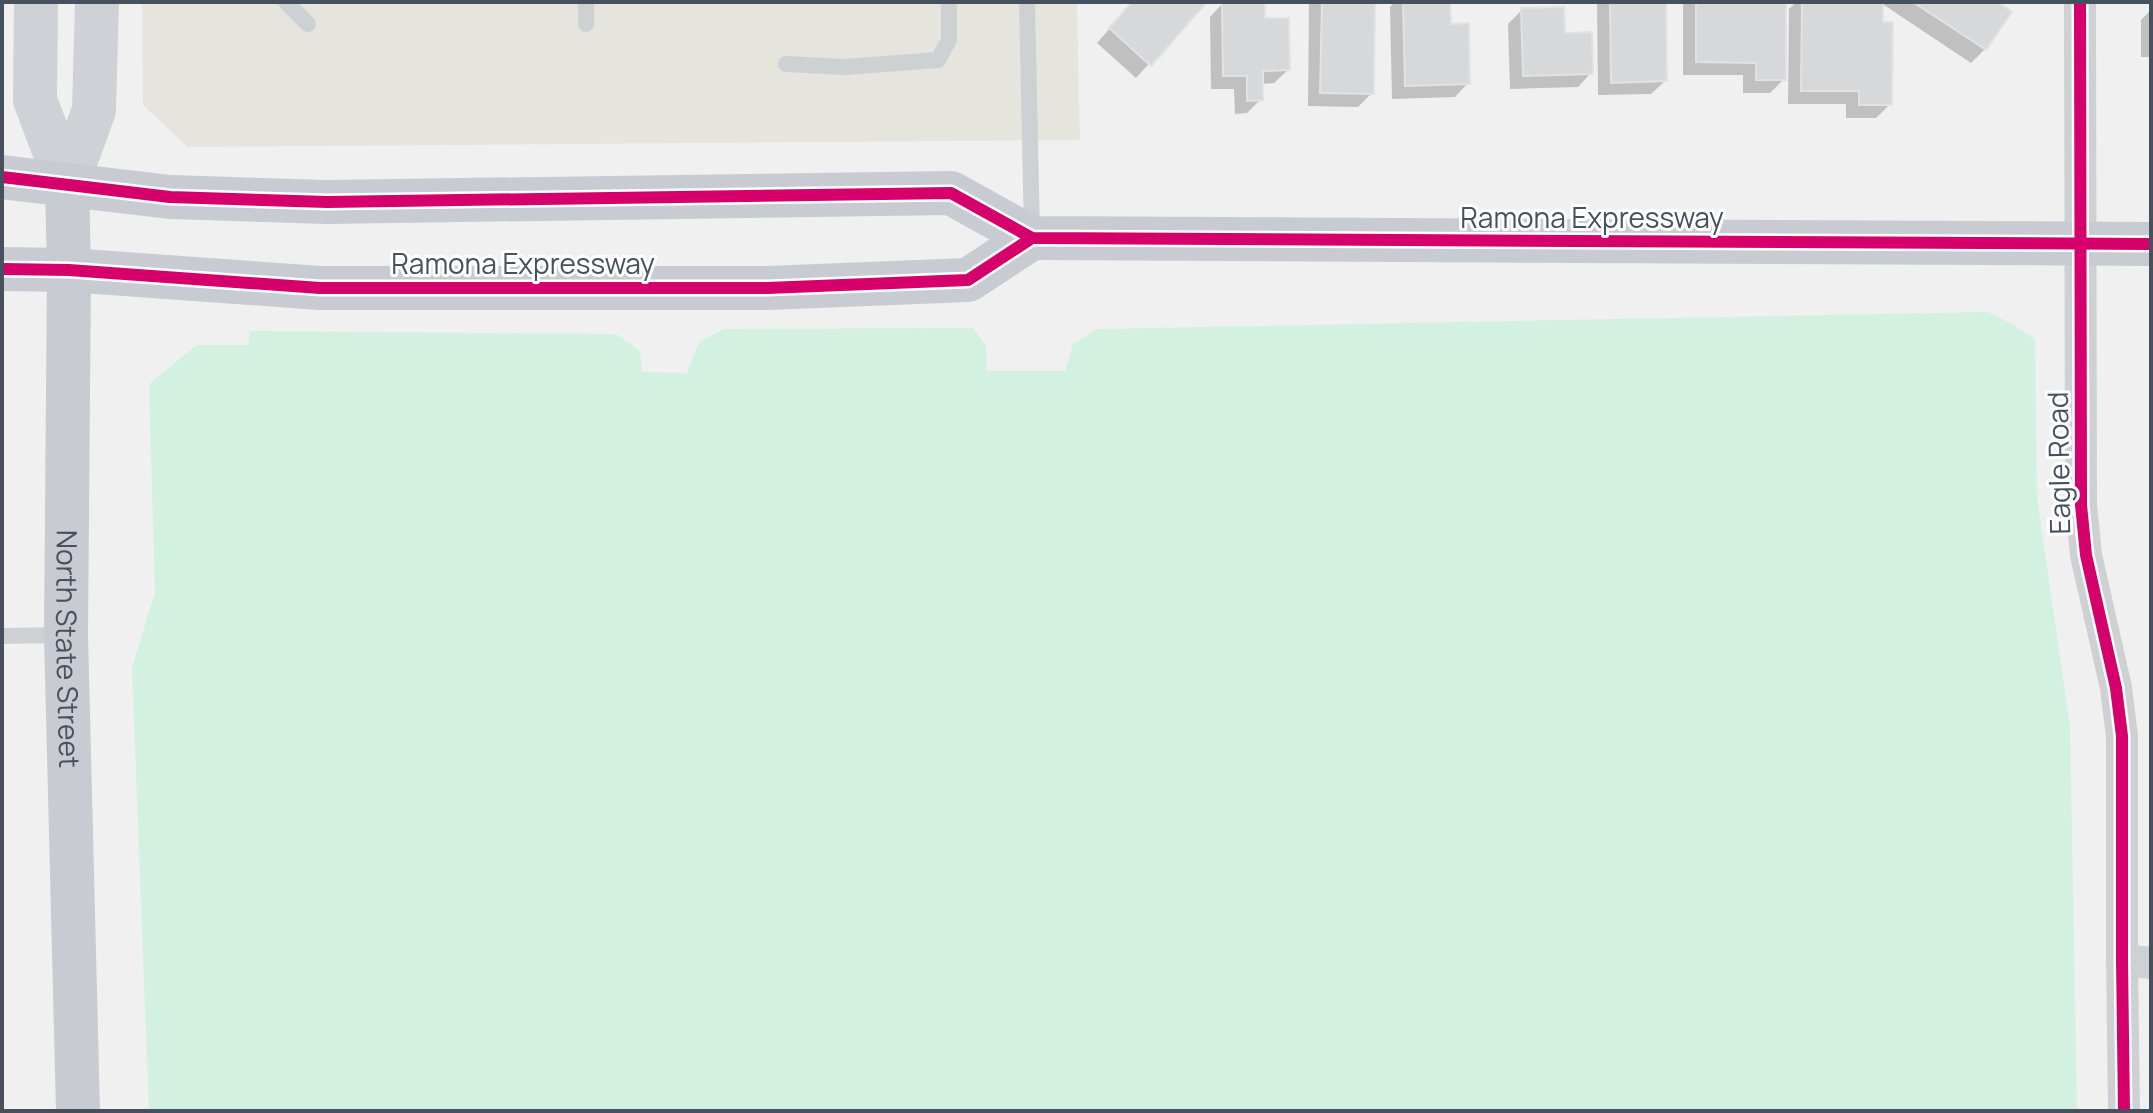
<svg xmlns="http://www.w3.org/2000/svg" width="2153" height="1113" font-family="Manrope,sans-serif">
  <rect width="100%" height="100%" fill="#f0f0f0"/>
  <!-- commercial -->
  <path fill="#e5e4dd" d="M 142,2 L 1077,2 L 1080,140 L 188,147 L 143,105 Z"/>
  <!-- green -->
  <path fill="#d2f1e0" d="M 1988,312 L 2014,325 L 2035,340 L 2037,498 L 2070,727 L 2077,1110 L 149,1111 L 132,668 L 155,592 L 149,384 L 197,345 L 248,345 L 250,331 L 616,334 L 640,351 L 642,372 L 687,373 L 699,342 L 724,329 L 973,328 L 986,346 L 987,371 L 1065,371 L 1073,344 L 1097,329 Z"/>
  <!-- shadow -->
  <g fill="#0003">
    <path d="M 1133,2 L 1205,2 L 1136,78 L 1097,43 Z"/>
    <path d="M 1309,2 L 1373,2 L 1372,93 L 1358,107 L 1308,106 Z"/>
    <path d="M 1395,2 L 1448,2 L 1449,26 L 1468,83 L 1455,97 L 1392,99 L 1390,7 Z"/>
    <path d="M 1597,2 L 1664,2 L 1665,81 L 1651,94 L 1598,95 Z"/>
    <path d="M 1683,2 L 1784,2 L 1784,79 L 1770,93 L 1743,93 L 1743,75 L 1683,75 Z"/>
    <path d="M 1796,2 L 1994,2 L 1985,49 L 1971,63 L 1881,3 L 1890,104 L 1876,118 L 1846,118 L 1846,104 L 1788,104 L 1789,9 Z"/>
    <path d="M 1223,3 L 1288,70 L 1274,83 L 1261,84 L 1261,99 L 1247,113 L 1235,114 L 1234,89 L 1211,89 L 1210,17 Z"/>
    <path d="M 1522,10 L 1563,35 L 1591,73 L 1578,87 L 1510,89 L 1508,24 Z"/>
    <path d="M 2151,10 L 2151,57 L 2141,57 L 2141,20 Z"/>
  </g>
  <!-- building -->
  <g fill="#d7d8da" stroke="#e1e2e3" stroke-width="2">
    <path d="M 1132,2 L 1207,2 L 1151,66 L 1109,28 Z"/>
    <path d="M 1222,2 L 1265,2 L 1265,18 L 1289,18 L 1290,70 L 1263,71 L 1263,100 L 1247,101 L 1247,76 L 1223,76 Z"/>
    <path d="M 1322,2 L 1375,2 L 1374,94 L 1320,93 Z"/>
    <path d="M 1403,2 L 1450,2 L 1451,24 L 1469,23 L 1470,84 L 1405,86 Z"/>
    <path d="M 1610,2 L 1666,2 L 1667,81 L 1611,83 Z"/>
    <path d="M 1696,2 L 1786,2 L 1786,80 L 1756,80 L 1756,63 L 1696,62 Z"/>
    <path d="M 1802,2 L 1883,2 L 1883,22 L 1893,22 L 1892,105 L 1859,105 L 1859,91 L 1801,91 Z"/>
    <path d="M 1913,2 L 1998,2 L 2012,12 L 1986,50 Z"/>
    <path d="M 1564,7 L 1565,33 L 1592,32 L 1593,74 L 1523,76 L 1521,8 Z"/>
  </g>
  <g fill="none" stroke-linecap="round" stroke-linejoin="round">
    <!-- service -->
    <g stroke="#ced1d4" stroke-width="16">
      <path d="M 286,2 L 308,24"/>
      <path d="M 586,2 L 586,24"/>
      <path d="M 1027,2 L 1032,233"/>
      <path d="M 786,64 L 845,67 L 938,60 L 949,40 L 949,2"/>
      <path d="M 2,636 L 64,635"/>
    </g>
    <!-- minor -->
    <g stroke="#ced1d4" stroke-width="32">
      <path d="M 2080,2 L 2081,505 L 2086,555 L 2116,688 L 2122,736 L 2122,960 L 2124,1111"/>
      <path d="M 2122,960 L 2151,963"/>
    </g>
    <!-- secondary -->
    <g stroke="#ced1d5" stroke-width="44">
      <path d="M 36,2 L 35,100 L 67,185"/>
      <path d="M 67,185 L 94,110 L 97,2"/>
    </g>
    <!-- primary -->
    <g stroke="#c8cbd1" stroke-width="44">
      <path d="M 2,177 L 170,197 L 327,202 L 951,193 L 1032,238 L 2151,244"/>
      <path id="s1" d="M 67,185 L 69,270 L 66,635 L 78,1111"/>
      <path d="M 2,269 L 69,270 L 320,288 L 767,288 L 968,280 L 1032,238"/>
    </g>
    <!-- cycleway casing -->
    <g stroke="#fff" stroke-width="17">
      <g id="cycleway">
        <path d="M 2080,2 L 2081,505 L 2086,555 L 2116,688 L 2122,736 L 2122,960 L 2124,1111"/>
        <path d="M 2,177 L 170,197 L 327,202 L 951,193 L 1032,238 L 2151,244"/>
        <path d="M 2,269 L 69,270 L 320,288 L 767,288 L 968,280 L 1032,238"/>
      </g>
    </g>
    <!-- cycleway -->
    <use href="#cycleway" stroke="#d6006c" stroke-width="12"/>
  </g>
  <g text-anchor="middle" stroke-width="6" stroke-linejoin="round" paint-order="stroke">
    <!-- street labels -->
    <g font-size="28" fill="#46515d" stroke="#fff">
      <text x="1592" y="228">Ramona Expressway</text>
      <text x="523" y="274">Ramona Expressway</text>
      <text transform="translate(2059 463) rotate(-91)" y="10">Eagle Road</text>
      <text dy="10" stroke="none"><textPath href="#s1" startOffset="464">North State Street</textPath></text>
    </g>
  </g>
  <!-- border -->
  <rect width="2153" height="1113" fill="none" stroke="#46515d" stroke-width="8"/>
</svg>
